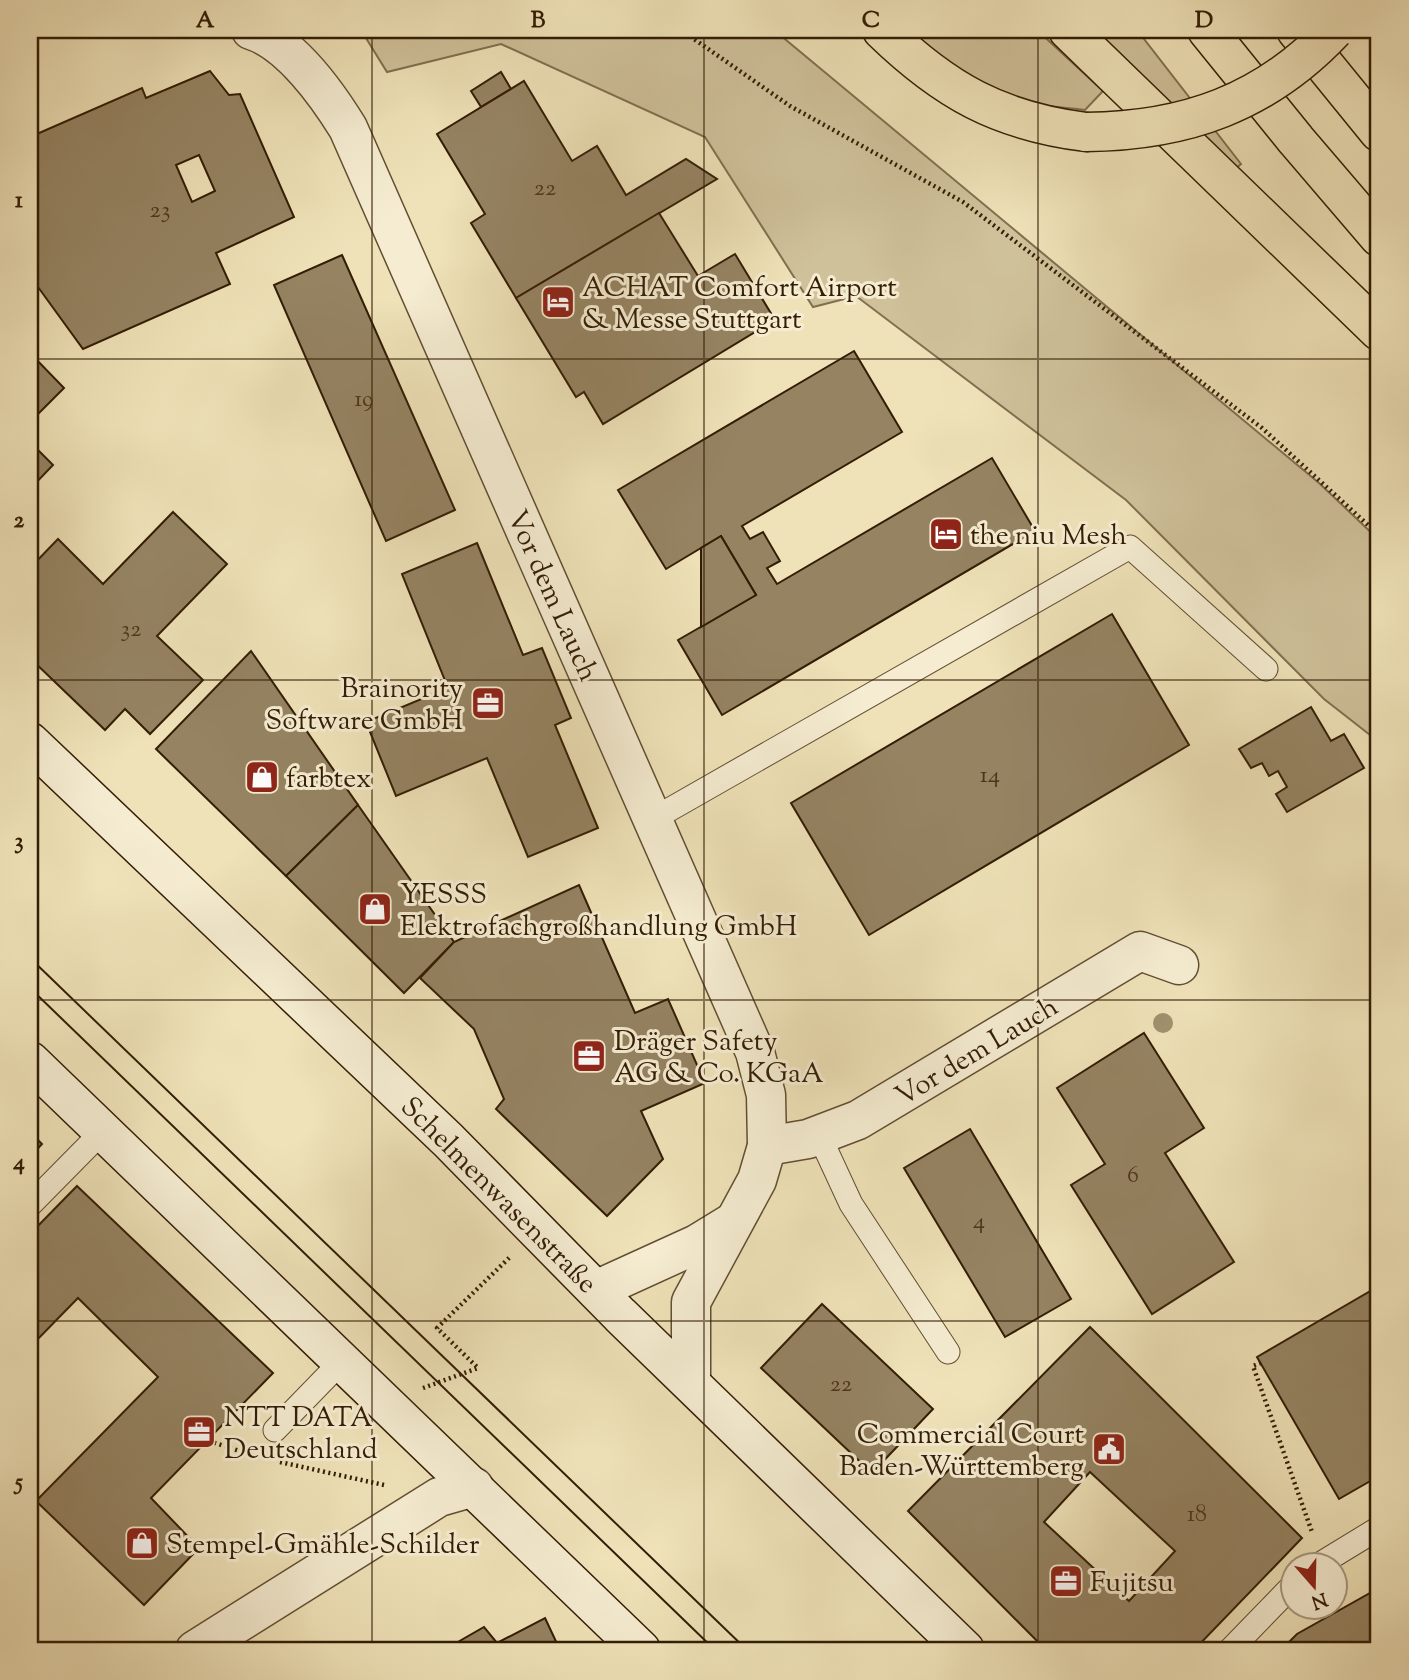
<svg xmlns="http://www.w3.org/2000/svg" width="1409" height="1680" font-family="'Sorts Mill Goudy',serif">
  <rect width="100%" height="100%" fill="#efe2b8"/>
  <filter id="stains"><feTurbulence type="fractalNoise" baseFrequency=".00286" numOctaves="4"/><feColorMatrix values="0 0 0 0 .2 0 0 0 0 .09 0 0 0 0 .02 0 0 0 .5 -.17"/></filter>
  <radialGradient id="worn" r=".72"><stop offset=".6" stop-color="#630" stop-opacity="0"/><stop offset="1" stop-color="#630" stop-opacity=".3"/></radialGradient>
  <!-- green -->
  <g fill="#cfc19a" stroke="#816f50" stroke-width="2">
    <path d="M 361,30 L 774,30 L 1319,483 L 1379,540 L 1379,742 L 1324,699 L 1126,500 L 856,296 L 813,307 L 705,137 L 501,44 L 387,72 Z"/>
    <path d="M 909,30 L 1037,30 L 1103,91 L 1085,110 C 1065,107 1043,107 1024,102 C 981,91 941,60 909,30 Z"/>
    <path d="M 1094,30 L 1137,30 L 1241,164 L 1235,169 Z"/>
  </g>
  <!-- building -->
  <g fill="#958362" stroke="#331d05" stroke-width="2" fill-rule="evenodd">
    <path d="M 210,71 L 229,95 L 240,94 L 294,217 L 216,253 L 230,284 L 83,349 L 30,276 L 30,137 L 142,88 L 146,98 ZM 199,155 L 215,191 L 192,202 L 176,165 Z"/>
    <path d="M 501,72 L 511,89 L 481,107 L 471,91 Z"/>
    <path d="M 524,81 L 572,161 L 597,146 L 626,195 L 686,159 L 717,179 L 516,298 L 471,223 L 485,214 L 437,134 Z"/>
    <path d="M 659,213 L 698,276 L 735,254 L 775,320 L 603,424 L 584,392 L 576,397 L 516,298 Z"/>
    <path d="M 342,255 L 455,510 L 386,541 L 274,285 Z"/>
    <path d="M 854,351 L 902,432 L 742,526 L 750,539 L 763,532 L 780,561 L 767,568 L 777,584 L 992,458 L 1035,531 L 722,715 L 678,640 L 756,595 L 721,536 L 666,569 L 618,490 Z"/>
    <path d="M 30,353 L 64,388 L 30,422 Z"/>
    <path d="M 30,442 L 53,465 L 30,489 Z"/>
    <path d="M 173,512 L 227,564 L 157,636 L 203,680 L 150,734 L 125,709 L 105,730 L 30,658 L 30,568 L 58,539 L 103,584 Z"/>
    <path d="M 721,536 L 756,595 L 701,627 L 701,548 Z"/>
    <path d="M 477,543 L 523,655 L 542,648 L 571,718 L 555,725 L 598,828 L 528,857 L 487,758 L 396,796 L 366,722 L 448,688 L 402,574 Z"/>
    <path d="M 1112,614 L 1189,745 L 869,935 L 791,803 Z"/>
    <path d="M 251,651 L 358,805 L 286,876 L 156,749 Z"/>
    <path d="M 1311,707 L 1331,741 L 1344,734 L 1364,768 L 1287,812 L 1276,794 L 1287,787 L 1278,771 L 1269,776 L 1262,763 L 1251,768 L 1239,749 Z"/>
    <path d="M 358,805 L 454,942 L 404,993 L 286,876 Z"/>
    <path d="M 579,885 L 635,1013 L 668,999 L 705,1083 L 641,1111 L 663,1159 L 607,1216 L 496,1109 L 504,1099 L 474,1029 L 420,978 L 454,942 Z"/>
    <path d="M 1144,1033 L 1204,1128 L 1165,1153 L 1234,1262 L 1152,1314 L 1071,1185 L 1105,1164 L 1057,1088 Z"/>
    <path d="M 970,1129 L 1071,1299 L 1005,1337 L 904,1168 Z"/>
    <path d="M 30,1132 L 42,1144 L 30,1157 Z"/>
    <path d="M 77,1186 L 273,1373 L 151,1498 L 199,1548 L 144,1605 L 36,1501 L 158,1377 L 78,1298 L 30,1347 L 30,1234 Z"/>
    <path d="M 1379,1286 L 1379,1476 L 1339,1499 L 1257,1357 Z"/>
    <path d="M 822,1304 L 933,1409 L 872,1473 L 761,1368 Z"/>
    <path d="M 1090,1327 L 1302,1538 L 1194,1650 L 1046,1650 L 908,1511 ZM 1090,1472 L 1175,1551 L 1129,1601 L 1044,1522 Z"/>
    <path d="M 1379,1588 L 1379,1650 L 1281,1650 L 1297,1634 Z"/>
    <path d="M 545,1618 L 560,1650 L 444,1650 L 484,1627 L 497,1643 Z"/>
  </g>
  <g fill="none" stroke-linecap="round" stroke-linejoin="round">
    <!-- lane casing -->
    <g stroke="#624e32" stroke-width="25">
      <g id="lane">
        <path d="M 653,819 L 1130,547 L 1266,669"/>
        <path d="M 819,1135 L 851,1204 L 948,1352"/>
        <path d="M 30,1205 L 103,1131"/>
        <path d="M 275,1430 L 343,1360"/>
        <path d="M 1320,1564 L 1379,1528"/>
        <path d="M 1230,1650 L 1294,1584"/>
      </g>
    </g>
    <!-- street casing -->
    <g stroke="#624e32" stroke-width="41">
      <g id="street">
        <path d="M 251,30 C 290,42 327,94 348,128 L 755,1052 L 766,1095 L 767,1146 L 757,1180 L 691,1302 L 691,1383"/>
        <path d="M 767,1146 L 808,1139 L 858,1120 L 1140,951 L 1179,965"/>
        <path d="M 596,1290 L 697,1244 L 733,1222"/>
        <path d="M 195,1650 L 439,1497 L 474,1487"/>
      </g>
    </g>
    <!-- secondary casing -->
    <g stroke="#331d05" stroke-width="41">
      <g id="secondary">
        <path d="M 30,742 L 448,1140 L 620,1315 L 965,1650"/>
        <path d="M 30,1061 L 641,1650"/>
      </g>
    </g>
    <!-- highway casing -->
    <g stroke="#331d05" stroke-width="41">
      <g id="highway">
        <path d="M 882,30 C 945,91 999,121 1086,132"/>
        <path d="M 1068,30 L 1379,331"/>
        <path d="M 1207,30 L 1296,140 L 1379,237"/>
        <path d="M 1296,30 L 1379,132"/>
      </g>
    </g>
    <!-- path -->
    <g stroke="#331d05" stroke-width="4.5" stroke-dasharray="2 3.5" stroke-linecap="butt">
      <path d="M 681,30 L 790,106 L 963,202 L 1262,428 L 1379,535"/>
      <path d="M 1261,1363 L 1253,1366 L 1312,1532"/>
      <path d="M 423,1388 L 478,1368 L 437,1328 L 510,1257"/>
      <path d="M 209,1441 L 258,1457"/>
      <path d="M 280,1462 L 384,1485"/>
    </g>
    <!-- lane -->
    <use href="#lane" stroke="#f5ecd1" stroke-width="23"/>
    <!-- street -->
    <use href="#street" stroke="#f5ecd1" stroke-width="38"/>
    <!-- secondary -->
    <use href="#secondary" stroke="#f5ecd1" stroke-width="38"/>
    <!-- highway -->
    <use href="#highway" stroke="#efe2b8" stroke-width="38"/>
    <!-- tram -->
    <g stroke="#331d05" stroke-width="2">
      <path d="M 30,958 L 747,1650"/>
      <path d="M 30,988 L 715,1650"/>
    </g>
    <!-- highway-bridge casing -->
    <g stroke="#331d05" stroke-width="41" stroke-linecap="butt">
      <path id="highway-bridge" d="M 1086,132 C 1186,131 1265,103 1334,30"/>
    </g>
    <!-- highway-bridge -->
    <use href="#highway-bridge" stroke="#efe2b8" stroke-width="38"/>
  </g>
  <!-- trees -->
  <circle fill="#a1916e" cx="1163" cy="1023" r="10"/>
  <!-- grid -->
  <path fill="none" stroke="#331d05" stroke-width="2" stroke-opacity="0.55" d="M 372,30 L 372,1650M 704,30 L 704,1650M 1038,30 L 1038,1650M 30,359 L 1379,359M 30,680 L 1379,680M 30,1000 L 1379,1000M 30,1321 L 1379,1321"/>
  <!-- icons -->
  <defs>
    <g id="hotel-square" transform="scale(1.75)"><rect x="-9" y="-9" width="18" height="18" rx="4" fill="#8f2418" stroke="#f5ecd1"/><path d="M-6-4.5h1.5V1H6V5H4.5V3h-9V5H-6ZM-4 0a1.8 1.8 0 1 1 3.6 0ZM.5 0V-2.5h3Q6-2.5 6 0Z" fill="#fff"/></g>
    <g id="office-square" transform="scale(1.75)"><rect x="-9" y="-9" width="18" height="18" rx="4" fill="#8f2418" stroke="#f5ecd1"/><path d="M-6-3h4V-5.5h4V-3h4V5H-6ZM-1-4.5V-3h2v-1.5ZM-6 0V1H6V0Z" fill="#fff"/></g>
    <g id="shop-square" transform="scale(1.75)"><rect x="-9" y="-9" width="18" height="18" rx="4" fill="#8f2418" stroke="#f5ecd1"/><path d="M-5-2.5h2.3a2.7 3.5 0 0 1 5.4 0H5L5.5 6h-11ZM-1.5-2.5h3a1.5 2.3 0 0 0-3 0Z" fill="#fff"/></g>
    <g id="civic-square" transform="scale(1.75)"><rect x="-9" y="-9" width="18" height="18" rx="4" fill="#8f2418" stroke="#f5ecd1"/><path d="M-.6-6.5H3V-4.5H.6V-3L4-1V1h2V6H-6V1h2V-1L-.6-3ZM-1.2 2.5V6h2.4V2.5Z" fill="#fff"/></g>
  </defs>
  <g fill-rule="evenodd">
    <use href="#hotel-square" x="558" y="302"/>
    <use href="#hotel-square" x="946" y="534"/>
    <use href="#office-square" x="488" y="703"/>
    <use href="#shop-square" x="262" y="777"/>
    <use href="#shop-square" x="375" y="909"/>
    <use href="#office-square" x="589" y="1056"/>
    <use href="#office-square" x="199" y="1432"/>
    <use href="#civic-square" x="1109" y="1449"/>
    <use href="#shop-square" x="142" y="1543"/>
    <use href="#office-square" x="1066" y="1581"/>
  </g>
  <g text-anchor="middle" stroke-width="6" stroke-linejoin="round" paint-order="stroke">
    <!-- number labels -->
    <g font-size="24" fill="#4c361c">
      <text x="545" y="195">22</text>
      <text x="160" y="217">23</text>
      <text x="364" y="406">19</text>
      <text x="131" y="636">32</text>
      <text x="990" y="782">14</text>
      <text x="1133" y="1182">6</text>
      <text x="979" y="1228">4</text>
      <text x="841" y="1391">22</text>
      <text x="1197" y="1521">18</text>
    </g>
    <!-- poi labels -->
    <g font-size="28" fill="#331d05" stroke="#f5ecd1" text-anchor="start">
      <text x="582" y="296">ACHAT Comfort Airport<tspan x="582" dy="32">&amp; Messe Stuttgart</tspan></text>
      <text x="970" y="544">the niu Mesh</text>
      <text x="463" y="697" text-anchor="end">Brainority<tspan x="463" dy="32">Software GmbH</tspan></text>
      <text x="286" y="787">farbtex</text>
      <text x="400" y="903">YESSS<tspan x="400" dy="32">Elektrofachgroßhandlung GmbH</tspan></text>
      <text x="614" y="1050">Dräger Safety<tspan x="614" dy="32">AG &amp; Co. KGaA</tspan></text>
      <text x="224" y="1426">NTT DATA<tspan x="224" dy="32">Deutschland</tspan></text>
      <text x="1084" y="1443" text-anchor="end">Commercial Court<tspan x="1084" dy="32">Baden-Württemberg</tspan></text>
      <text x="166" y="1553">Stempel-Gmähle-Schilder</text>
      <text x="1090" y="1591">Fujitsu</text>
    </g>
    <!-- street labels -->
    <g font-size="28" fill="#331d05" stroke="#f5ecd1">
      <text transform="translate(554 595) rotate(66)" y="10">Vor dem Lauch</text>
      <text transform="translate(976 1050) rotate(-31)" y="10">Vor dem Lauch</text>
      <text transform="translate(500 1194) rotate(45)" y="10">Schelmenwasenstraße</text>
    </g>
  </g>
  <!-- margin -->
  <rect width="1409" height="1680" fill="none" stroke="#efe2b8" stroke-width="77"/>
  <!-- north arrow -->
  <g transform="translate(1314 1586) rotate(160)"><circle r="33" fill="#f5ecd1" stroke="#a7997f" stroke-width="2"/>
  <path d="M0-5L12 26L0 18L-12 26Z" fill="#8f2418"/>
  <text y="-10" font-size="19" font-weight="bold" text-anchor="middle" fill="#331d05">N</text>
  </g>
  <rect x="38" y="38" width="1332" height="1604" fill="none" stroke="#331d05" stroke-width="2.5"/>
  <g font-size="23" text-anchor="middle" font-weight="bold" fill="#331d05">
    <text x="205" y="27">A</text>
    <text x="538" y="27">B</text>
    <text x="871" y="27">C</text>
    <text x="1204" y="27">D</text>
    <text x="19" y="207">1</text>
    <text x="19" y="527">2</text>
    <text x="19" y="848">3</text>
    <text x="19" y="1169">4</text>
    <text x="19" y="1489">5</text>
  </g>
  <rect width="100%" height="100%" filter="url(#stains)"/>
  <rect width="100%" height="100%" fill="url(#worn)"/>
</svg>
